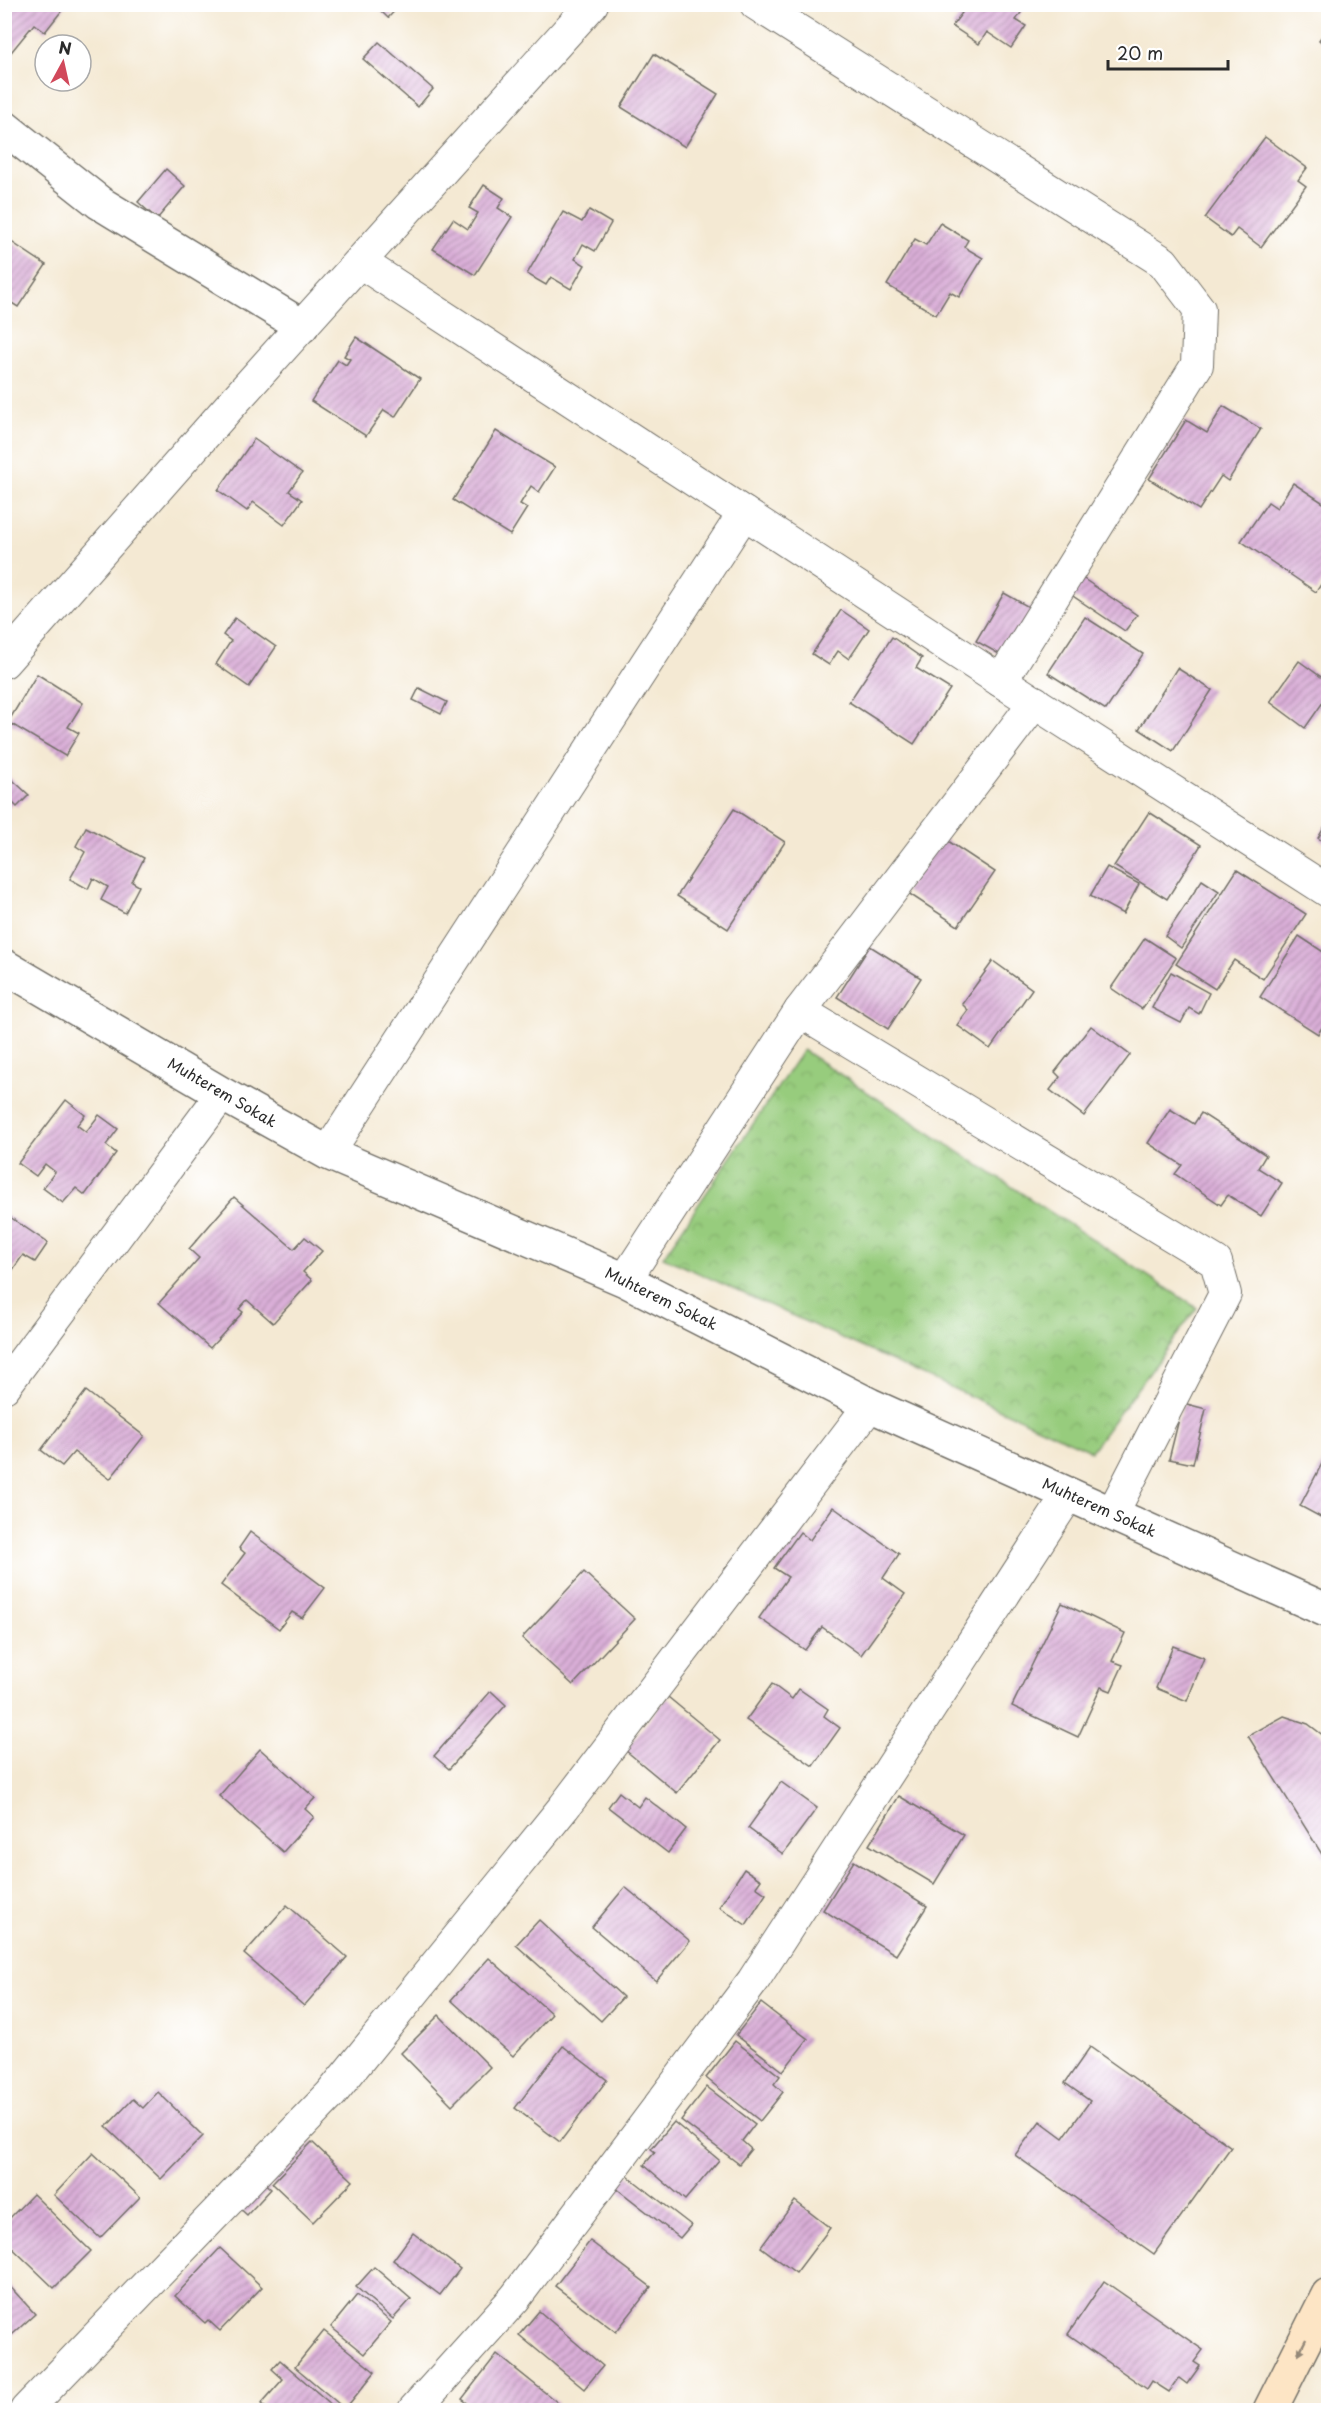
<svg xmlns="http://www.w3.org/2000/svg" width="1333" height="2415" font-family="'Playpen Sans',sans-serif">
  <defs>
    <pattern id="park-crowns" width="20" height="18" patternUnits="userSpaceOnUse" patternTransform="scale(1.5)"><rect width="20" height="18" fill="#97cc7d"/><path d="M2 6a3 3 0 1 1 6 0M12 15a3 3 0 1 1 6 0" fill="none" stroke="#82af6c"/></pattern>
    <pattern id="building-hatch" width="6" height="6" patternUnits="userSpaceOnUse" patternTransform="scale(1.5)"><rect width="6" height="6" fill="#daafd8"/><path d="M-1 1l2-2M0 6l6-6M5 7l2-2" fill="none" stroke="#b18faf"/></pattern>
  </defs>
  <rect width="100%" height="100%" fill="#fff"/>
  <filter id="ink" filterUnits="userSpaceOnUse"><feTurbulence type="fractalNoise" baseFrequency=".0167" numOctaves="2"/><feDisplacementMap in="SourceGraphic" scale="12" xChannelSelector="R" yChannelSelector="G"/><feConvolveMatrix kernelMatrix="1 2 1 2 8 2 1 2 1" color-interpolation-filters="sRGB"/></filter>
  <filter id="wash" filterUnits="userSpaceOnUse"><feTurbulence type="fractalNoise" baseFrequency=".008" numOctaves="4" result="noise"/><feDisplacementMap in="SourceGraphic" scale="24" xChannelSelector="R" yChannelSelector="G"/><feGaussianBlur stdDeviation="1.35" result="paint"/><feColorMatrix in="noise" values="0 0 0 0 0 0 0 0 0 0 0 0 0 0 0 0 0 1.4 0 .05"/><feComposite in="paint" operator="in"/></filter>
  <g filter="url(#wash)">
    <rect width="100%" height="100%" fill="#f4e9d3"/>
    <!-- park -->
    <path fill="url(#park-crowns)" stroke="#617c54" stroke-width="1.5" d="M 803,1050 L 1197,1308 L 1091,1451 L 663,1257 Z"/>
    <g id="blocks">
      <!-- building -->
      <g fill="url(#building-hatch)">
        <path d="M 4,4 L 67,4 L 45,32 L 34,24 L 8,56 L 4,53 Z"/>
        <path d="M 374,4 L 401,4 L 388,18 Z"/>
        <path d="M 950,4 L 1027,4 L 1016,20 L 1026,26 L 1011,48 L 987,32 L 979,44 L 952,26 L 962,13 Z"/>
        <path d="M 1328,28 L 1328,48 L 1319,40 Z"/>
        <path d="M 379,42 L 433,89 L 418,107 L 363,59 Z"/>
        <path d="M 654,54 L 718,94 L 685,147 L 621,107 Z"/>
        <path d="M 1265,137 L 1307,168 L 1298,180 L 1306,186 L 1261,247 L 1237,229 L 1231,237 L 1205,218 Z"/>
        <path d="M 166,169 L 185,186 L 157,219 L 138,202 Z"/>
        <path d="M 484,185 L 504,198 L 498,208 L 512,217 L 475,275 L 433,249 L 453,219 L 468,229 L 478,213 L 469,208 Z"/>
        <path d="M 589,210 L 611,223 L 595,251 L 583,244 L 575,259 L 585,265 L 571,289 L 551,277 L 546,285 L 527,274 L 563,212 L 582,222 Z"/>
        <path d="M 940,223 L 968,240 L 964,247 L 983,258 L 959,297 L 950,292 L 936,315 L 887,285 L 915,239 L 926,245 Z"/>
        <path d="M 4,237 L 46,265 L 18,307 L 4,298 Z"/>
        <path d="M 356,337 L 420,379 L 395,417 L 384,410 L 366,436 L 311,401 L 338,360 L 346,365 L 350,359 L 344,356 Z"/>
        <path d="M 1223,406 L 1261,429 L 1228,481 L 1221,476 L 1199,510 L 1149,479 L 1186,420 L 1207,433 Z"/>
        <path d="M 496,431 L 555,467 L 539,492 L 531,486 L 520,504 L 527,508 L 510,535 L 453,500 Z"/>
        <path d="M 254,439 L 302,473 L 289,491 L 302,500 L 284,525 L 253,502 L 247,511 L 218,490 Z"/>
        <path d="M 1293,483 L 1328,506 L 1328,574 L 1316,592 L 1241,541 L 1268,502 L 1277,508 Z"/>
        <path d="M 1072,571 L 1137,615 L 1125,631 L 1061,588 Z"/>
        <path d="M 1004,593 L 1036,611 L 1008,659 L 976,641 Z"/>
        <path d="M 841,610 L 869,629 L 849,659 L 838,651 L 829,665 L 812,654 Z"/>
        <path d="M 1085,617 L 1143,654 L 1106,710 L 1048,673 Z"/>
        <path d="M 235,618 L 276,647 L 249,687 L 216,664 L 231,641 L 223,635 Z"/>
        <path d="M 892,637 L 922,658 L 916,668 L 950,689 L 914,744 L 849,702 Z"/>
        <path d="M 1299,661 L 1328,682 L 1328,695 L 1305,728 L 1270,702 Z"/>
        <path d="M 1177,668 L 1212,690 L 1173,751 L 1139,729 Z"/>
        <path d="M 37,674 L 83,703 L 68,727 L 79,733 L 65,756 L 8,722 Z"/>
        <path d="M 419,688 L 447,702 L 441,714 L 413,700 Z"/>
        <path d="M 4,772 L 29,795 L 17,807 L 13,803 L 4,812 Z"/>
        <path d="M 734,809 L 785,842 L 728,929 L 677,896 Z"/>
        <path d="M 1149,812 L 1201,845 L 1167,899 L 1114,866 Z"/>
        <path d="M 1328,821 L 1328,845 L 1318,838 Z"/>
        <path d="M 86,827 L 144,858 L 132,882 L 139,886 L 125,913 L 101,900 L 108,887 L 93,878 L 88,889 L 70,879 L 85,852 L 76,846 Z"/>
        <path d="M 942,837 L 995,872 L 958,926 L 905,891 Z"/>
        <path d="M 1107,867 L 1139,884 L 1123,914 L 1090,896 Z"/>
        <path d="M 1237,870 L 1306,914 L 1263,979 L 1234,960 L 1215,989 L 1176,964 Z"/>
        <path d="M 1202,880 L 1219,891 L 1181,948 L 1165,936 Z"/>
        <path d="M 1299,936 L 1328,955 L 1328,1018 L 1318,1034 L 1260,997 Z"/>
        <path d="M 1145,938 L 1176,958 L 1142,1009 L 1111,988 Z"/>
        <path d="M 870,946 L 921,978 L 888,1029 L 837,997 Z"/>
        <path d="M 993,961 L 1032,989 L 990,1049 L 957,1025 L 968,1010 L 962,1004 Z"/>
        <path d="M 1171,972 L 1209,993 L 1199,1014 L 1189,1008 L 1181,1023 L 1152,1008 Z"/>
        <path d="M 1091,1026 L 1130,1055 L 1084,1116 L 1050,1090 L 1060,1077 L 1055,1072 Z"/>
        <path d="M 66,1100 L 85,1115 L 77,1125 L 86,1132 L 99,1115 L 118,1129 L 106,1145 L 116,1153 L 85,1195 L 76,1188 L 63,1203 L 43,1188 L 55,1172 L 45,1164 L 36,1176 L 18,1163 Z"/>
        <path d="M 1170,1109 L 1194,1124 L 1201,1113 L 1266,1155 L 1258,1168 L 1282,1183 L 1261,1216 L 1228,1195 L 1221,1205 L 1175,1174 L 1182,1165 L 1148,1143 Z"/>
        <path d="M 234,1197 L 294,1249 L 305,1237 L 322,1251 L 303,1272 L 312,1280 L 273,1323 L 247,1300 L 239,1309 L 243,1312 L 210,1348 L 159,1303 L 199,1258 L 189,1249 Z"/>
        <path d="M 4,1213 L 48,1243 L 35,1262 L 23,1255 L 12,1271 L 4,1266 Z"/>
        <path d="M 86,1391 L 144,1436 L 110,1479 L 74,1452 L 62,1466 L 41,1450 Z"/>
        <path d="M 1183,1403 L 1206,1409 L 1193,1464 L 1169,1459 Z"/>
        <path d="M 1328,1452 L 1328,1521 L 1300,1506 Z"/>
        <path d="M 833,1507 L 899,1554 L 883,1578 L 905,1594 L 861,1655 L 822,1627 L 805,1650 L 759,1618 L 788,1577 L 774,1568 L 800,1532 L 810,1540 Z"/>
        <path d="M 250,1532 L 325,1588 L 302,1618 L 292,1612 L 279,1629 L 221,1585 L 245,1553 L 239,1548 Z"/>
        <path d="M 584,1572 L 635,1619 L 573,1685 L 522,1638 Z"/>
        <path d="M 1062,1603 L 1125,1633 L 1112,1661 L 1123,1665 L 1111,1691 L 1101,1687 L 1078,1737 L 1012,1706 Z"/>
        <path d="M 1173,1646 L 1204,1658 L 1187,1701 L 1156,1688 Z"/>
        <path d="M 772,1684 L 792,1699 L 799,1689 L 828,1709 L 824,1716 L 840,1728 L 813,1766 L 746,1720 Z"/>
        <path d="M 491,1691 L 506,1705 L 449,1769 L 434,1756 Z"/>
        <path d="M 668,1697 L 720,1740 L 677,1793 L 625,1750 Z"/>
        <path d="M 1284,1716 L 1308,1724 L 1328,1739 L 1328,1864 L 1248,1736 Z"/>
        <path d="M 260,1749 L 315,1798 L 305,1809 L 314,1817 L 283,1852 L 219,1796 Z"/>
        <path d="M 781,1782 L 817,1808 L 783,1854 L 748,1828 Z"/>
        <path d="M 619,1792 L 638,1807 L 645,1797 L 686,1829 L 668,1853 L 608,1807 Z"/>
        <path d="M 899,1796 L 964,1835 L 934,1884 L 869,1845 Z"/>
        <path d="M 854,1861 L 927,1906 L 896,1955 L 823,1910 Z"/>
        <path d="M 744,1869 L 761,1880 L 756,1887 L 766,1894 L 746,1925 L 719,1907 Z"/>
        <path d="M 625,1887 L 690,1941 L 656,1981 L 592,1927 Z"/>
        <path d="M 287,1905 L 347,1957 L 304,2006 L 244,1954 Z"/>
        <path d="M 539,1920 L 623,1997 L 601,2021 L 516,1945 Z"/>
        <path d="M 489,1958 L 552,2014 L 513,2056 L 451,2000 Z"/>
        <path d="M 761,2003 L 808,2039 L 783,2071 L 736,2035 Z"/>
        <path d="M 439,2015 L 490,2067 L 452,2105 L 401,2053 Z"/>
        <path d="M 735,2041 L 780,2076 L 774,2084 L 783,2092 L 760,2121 L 706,2078 Z"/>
        <path d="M 563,2046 L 607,2080 L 560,2142 L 515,2108 Z"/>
        <path d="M 1090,2047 L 1231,2147 L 1154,2254 L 1015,2155 L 1040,2121 L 1063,2138 L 1090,2101 L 1065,2083 Z"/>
        <path d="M 707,2087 L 755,2124 L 742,2141 L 751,2149 L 739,2164 L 681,2120 Z"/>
        <path d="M 158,2092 L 203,2136 L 161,2179 L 106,2127 L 133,2099 L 143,2108 Z"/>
        <path d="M 674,2122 L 719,2160 L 685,2200 L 644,2165 L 655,2152 L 651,2149 Z"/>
        <path d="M 312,2142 L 353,2181 L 313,2222 L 272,2183 Z"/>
        <path d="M 93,2153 L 140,2197 L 100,2238 L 54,2195 Z"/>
        <path d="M 616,2167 L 691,2225 L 680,2238 L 606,2180 Z"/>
        <path d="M 259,2178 L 271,2189 L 247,2215 L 236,2205 Z"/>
        <path d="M 33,2194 L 91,2251 L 54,2288 L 4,2240 L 4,2224 Z"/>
        <path d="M 795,2201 L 830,2228 L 796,2273 L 761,2247 Z"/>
        <path d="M 413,2233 L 460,2269 L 440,2295 L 393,2260 Z"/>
        <path d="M 590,2241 L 651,2287 L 616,2332 L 555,2286 Z"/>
        <path d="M 220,2248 L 262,2287 L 220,2331 L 208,2320 L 205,2323 L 175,2296 Z"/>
        <path d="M 374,2267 L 411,2299 L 393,2319 L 356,2287 Z"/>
        <path d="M 4,2280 L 35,2314 L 4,2342 Z"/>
        <path d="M 1104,2281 L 1203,2350 L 1194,2362 L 1200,2366 L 1187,2384 L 1179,2378 L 1169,2392 L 1152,2381 L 1147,2389 L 1068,2334 Z"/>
        <path d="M 357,2295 L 391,2322 L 364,2354 L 331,2327 Z"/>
        <path d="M 539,2311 L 603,2366 L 584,2389 L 519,2335 Z"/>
        <path d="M 324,2331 L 375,2372 L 345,2409 L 295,2367 Z"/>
        <path d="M 497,2354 L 558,2403 L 552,2410 L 477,2410 L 462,2399 Z"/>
        <path d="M 280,2360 L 333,2406 L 329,2410 L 269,2410 L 261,2404 L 283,2379 L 272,2369 Z"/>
      </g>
    </g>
  </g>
  <g filter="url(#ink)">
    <use href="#blocks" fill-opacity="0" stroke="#716e66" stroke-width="1.5"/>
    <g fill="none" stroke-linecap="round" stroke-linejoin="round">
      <!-- minor casing -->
      <g stroke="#716e66" stroke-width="34">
        <g id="minor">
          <path d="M 756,4 L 1163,262 L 1199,309 L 1197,365 L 1001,681"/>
          <path d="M 360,262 L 1001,681 L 1328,891"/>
          <path d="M 4,662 L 229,407 L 592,4"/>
          <path d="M 800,1011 L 1216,1262 L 1225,1294 L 1112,1514"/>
          <path d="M 328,1153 L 744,513"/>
          <path d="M 625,1280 L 800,1011 L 1035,702"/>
          <path d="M 4,1387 L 222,1094"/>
          <path d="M 26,2410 L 331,2094 L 564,1807 L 870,1405"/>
          <path d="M 414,2410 L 515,2298 L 753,1981 L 1069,1494"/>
        </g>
      </g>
      <!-- tertiary casing -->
      <g stroke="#716e66" stroke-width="36">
        <g id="tertiary">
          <path d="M 4,127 L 100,203 L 302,326"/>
          <path d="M 4,966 L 222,1094 L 328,1153 L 625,1280 L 870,1405 L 1328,1611"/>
        </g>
      </g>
      <!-- secondary casing -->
      <g stroke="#716e66" stroke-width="36">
        <path id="secondary" d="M 1270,2410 L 1328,2295"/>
      </g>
      <!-- minor -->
      <use href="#minor" stroke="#fff" stroke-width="32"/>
      <!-- tertiary -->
      <use href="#tertiary" stroke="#fff" stroke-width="33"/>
      <!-- secondary -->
      <use href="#secondary" stroke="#fde5c5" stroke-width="33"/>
    </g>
    <!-- one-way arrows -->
    <defs><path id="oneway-solid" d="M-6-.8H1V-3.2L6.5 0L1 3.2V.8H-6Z" transform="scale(1.5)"/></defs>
    <use fill="#948878" href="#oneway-solid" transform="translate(1302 2347) rotate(117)"/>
  </g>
  <g text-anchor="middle" stroke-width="4.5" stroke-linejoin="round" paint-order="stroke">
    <!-- street labels -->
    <g font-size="15" fill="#2b2b2b" stroke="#fff">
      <text transform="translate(222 1093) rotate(30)" y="5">Muhterem Sokak</text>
      <text transform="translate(661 1299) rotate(26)" y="5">Muhterem Sokak</text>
      <text transform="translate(1099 1508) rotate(24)" y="5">Muhterem Sokak</text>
    </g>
  </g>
  <!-- margin -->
  <rect width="1333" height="2415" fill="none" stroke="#fff" stroke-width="24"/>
  <!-- north arrow -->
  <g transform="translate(63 63) rotate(8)"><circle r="28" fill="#ffffff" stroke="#aaaaaa" stroke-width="1.5"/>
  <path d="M0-4.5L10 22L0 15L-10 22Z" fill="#d1495b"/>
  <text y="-9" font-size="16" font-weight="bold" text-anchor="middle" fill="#2b2b2b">N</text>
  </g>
  <!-- scale -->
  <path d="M1108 60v9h120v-9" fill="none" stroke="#2b2b2b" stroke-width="3"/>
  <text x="1117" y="60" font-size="18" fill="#2b2b2b" stroke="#ffffff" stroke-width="4.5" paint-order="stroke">20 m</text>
</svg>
